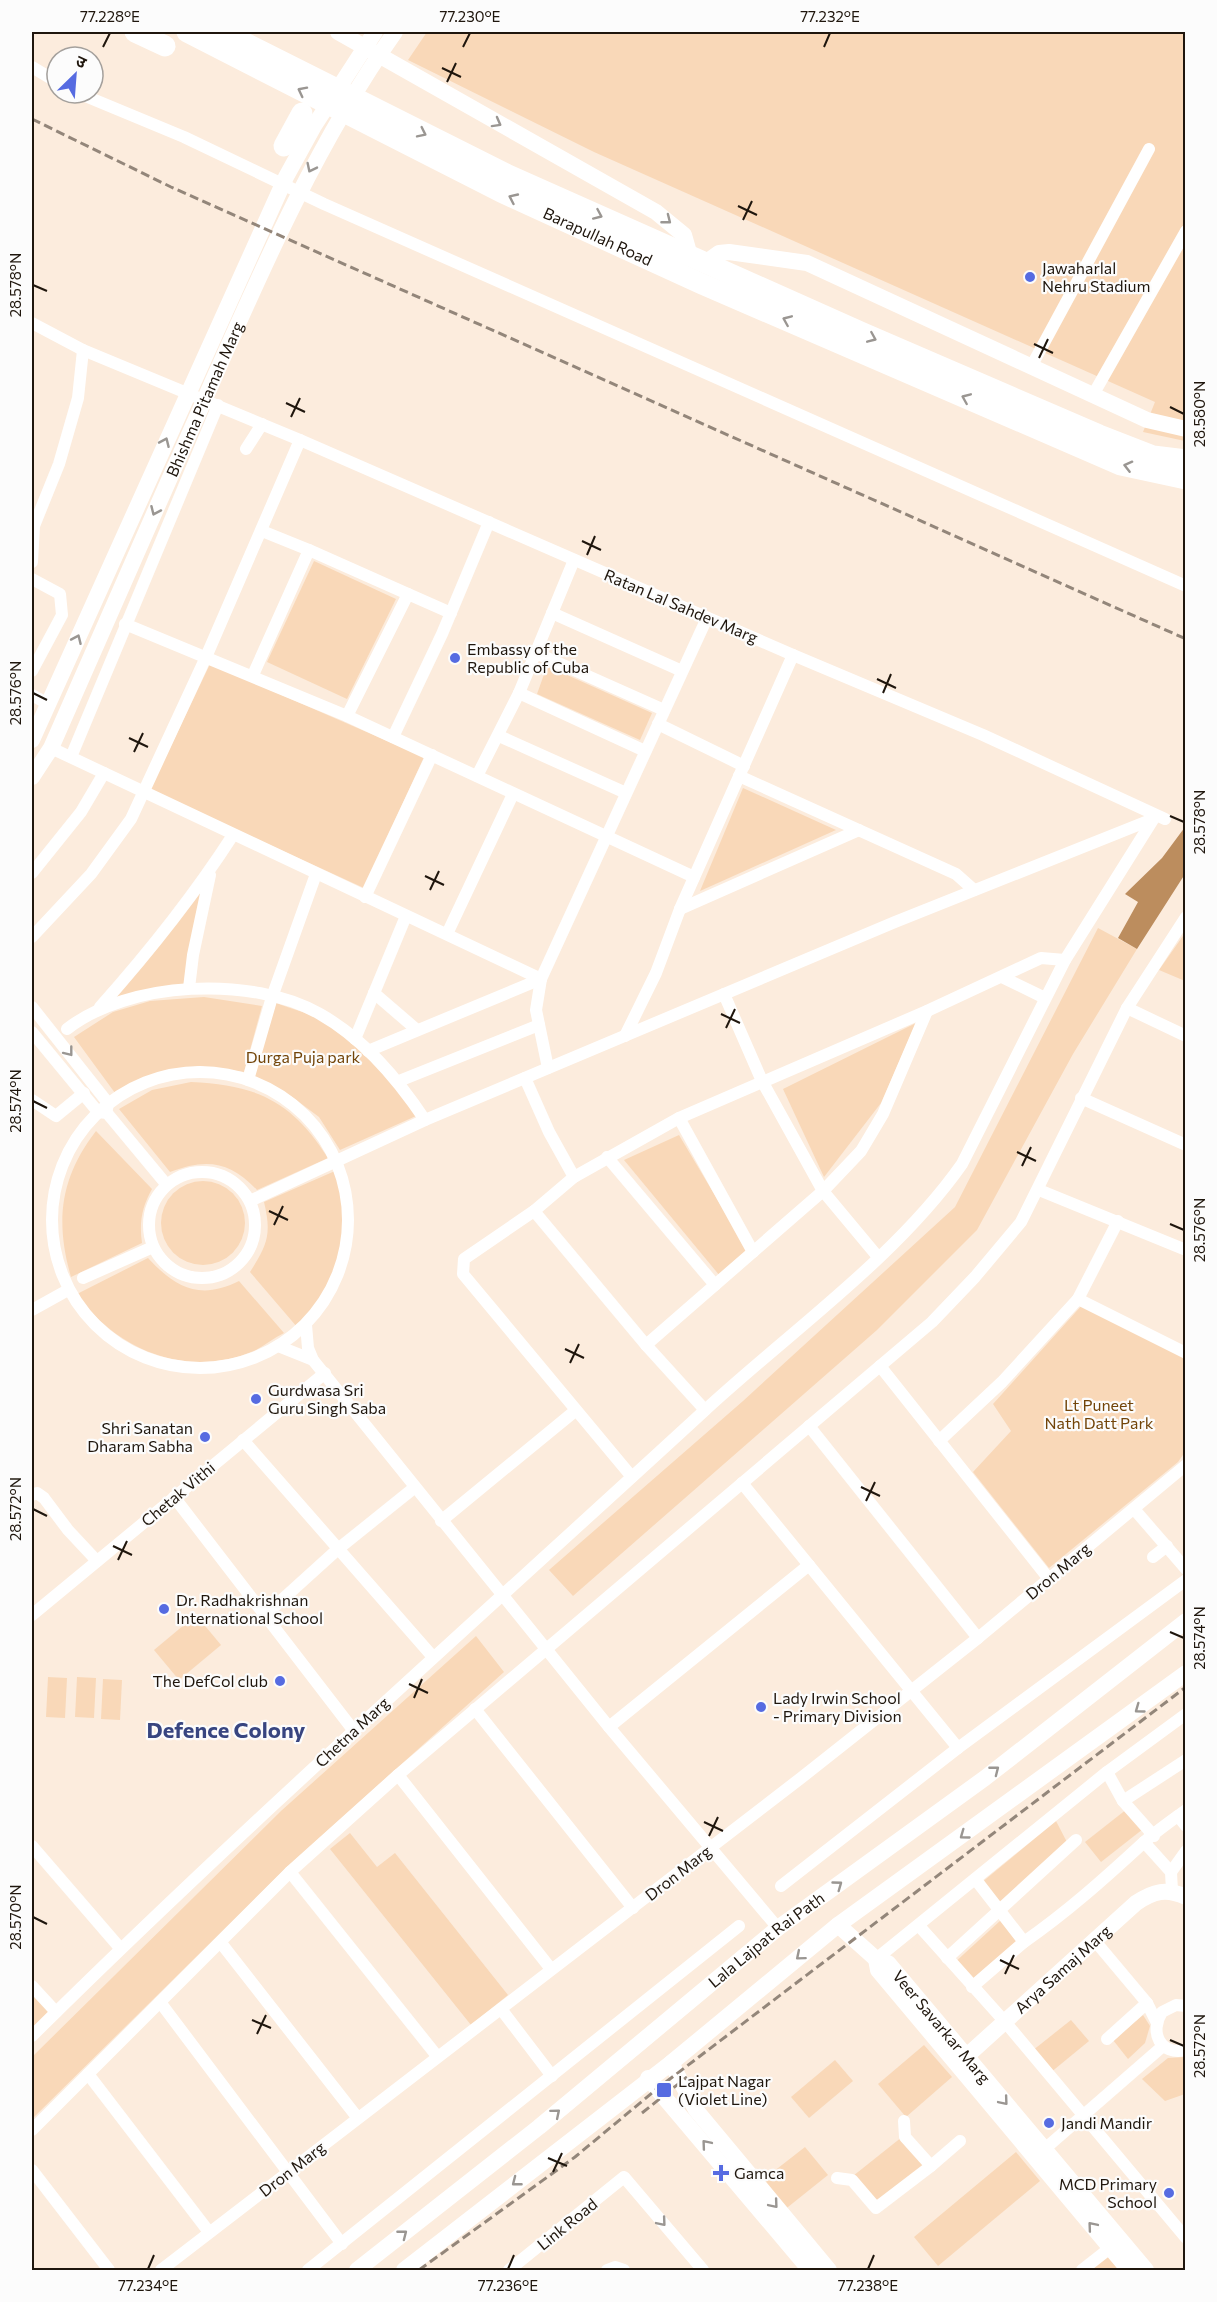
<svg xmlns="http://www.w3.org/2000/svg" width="1217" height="2302" font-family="Commissioner,'Noto Sans Devanagari',sans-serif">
  <rect width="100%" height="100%" fill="#fcecdd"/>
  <!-- green -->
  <g fill="#f9d8b8">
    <path d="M 427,32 L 1185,32 L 1185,441 L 1143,432 L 1155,402 L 594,152 L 408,60 Z"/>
    <path d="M 314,561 L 396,599 L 347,699 L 267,662 Z"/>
    <path d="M 210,664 L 424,757 L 364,888 L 150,790 Z"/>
    <path d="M 547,666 L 652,713 L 640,740 L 537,694 Z"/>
    <path d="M 743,788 L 836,830 L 700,891 Z"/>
    <path d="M 201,892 L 185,984 L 116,997 Z"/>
    <path d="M 1098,928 L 1137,949 L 1073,1054 L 977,1230 L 877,1330 L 573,1596 L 549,1570 L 743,1401 L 955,1207 Z"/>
    <path d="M 1185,933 L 1186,981 L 1185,981 L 1159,970 Z"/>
    <path d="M 204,997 L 262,1006 L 244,1072 L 198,1066 L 155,1075 L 115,1093 L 74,1037 L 113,1012 L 150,1001 Z"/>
    <path d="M 276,1003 C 291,1009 310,1013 324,1022 C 363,1046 390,1080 416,1116 L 340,1150 L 319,1117 L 291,1096 L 254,1077 Z"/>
    <path d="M 916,1023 L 881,1103 L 824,1177 L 783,1089 Z"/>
    <path d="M 191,1082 C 257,1085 292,1101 328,1158 L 257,1190 C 230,1161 206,1158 170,1172 L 119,1109 L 152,1090 Z"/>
    <path d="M 96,1131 L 152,1189 C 142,1207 139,1222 142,1243 L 71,1277 C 55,1221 60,1178 96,1131 Z"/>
    <path d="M 679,1135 L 748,1251 L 720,1276 L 624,1160 Z"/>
    <path d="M 335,1171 C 338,1183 343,1195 344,1208 C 348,1252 329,1296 297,1327 L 250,1272 C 267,1245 272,1235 264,1202 Z"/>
    <circle cx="203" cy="1223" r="42"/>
    <path d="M 148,1258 C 175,1287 199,1301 239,1281 L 284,1333 C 274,1338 265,1345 256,1350 C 190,1380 116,1351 77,1294 Z"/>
    <path d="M 1083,1304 L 1185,1358 L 1185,1452 L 1178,1462 L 1049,1568 L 973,1472 L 1011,1431 L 993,1404 Z"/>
    <path d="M 196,1615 L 221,1645 L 179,1680 L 154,1650 Z"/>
    <path d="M 476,1636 L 504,1672 L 287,1867 L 32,2119 L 32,2057 L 281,1811 Z"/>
    <path d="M 48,1677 L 67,1678 L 65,1718 L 46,1717 Z"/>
    <path d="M 77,1677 L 96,1678 L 94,1718 L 75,1717 Z"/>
    <path d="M 103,1679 L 122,1680 L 120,1720 L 101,1719 Z"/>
    <path d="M 1127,1809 L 1143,1829 L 1101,1862 L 1085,1842 Z"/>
    <path d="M 1056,1821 L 1069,1846 L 1002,1910 L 981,1883 Z"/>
    <path d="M 350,1833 L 377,1867 L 395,1853 L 508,1995 L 471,2025 L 330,1849 Z"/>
    <path d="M 1001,1920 L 1021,1942 L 972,1984 L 953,1964 Z"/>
    <path d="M 32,1988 L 54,2012 L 32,2035 Z"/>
    <path d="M 1143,2015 L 1150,2026 L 1145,2043 L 1128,2059 L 1113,2040 Z"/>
    <path d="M 1071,2020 L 1089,2041 L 1050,2073 L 1032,2051 Z"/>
    <path d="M 924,2045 L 952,2077 L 906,2117 L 878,2084 Z"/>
    <path d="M 1185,2057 L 1185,2094 L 1165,2101 L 1142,2079 L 1168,2058 Z"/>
    <path d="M 835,2060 L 853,2081 L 809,2118 L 791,2097 Z"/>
    <path d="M 902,2137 L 926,2164 L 878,2204 L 853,2176 Z"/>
    <path d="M 805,2147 L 828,2175 L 783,2211 L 760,2182 Z"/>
    <path d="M 1016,2152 L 1040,2181 L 938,2266 L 914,2237 Z"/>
    <path d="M 1109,2253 L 1123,2270 L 1087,2270 Z"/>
  </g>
  <!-- water -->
  <path fill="#bc8d5e" d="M 1185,827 L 1185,874 L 1137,949 L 1118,938 L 1138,902 L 1125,894 L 1162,858 Z"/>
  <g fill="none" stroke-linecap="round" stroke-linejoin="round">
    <!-- street -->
    <g stroke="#fff" stroke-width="12">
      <path d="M 32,67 L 57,82"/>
      <path d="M 78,93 L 184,137 L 324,204 L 1186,586"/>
      <path d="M 32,323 L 83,350 L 300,440 L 793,655 L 983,735 L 1165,819"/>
      <path d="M 1031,367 L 1149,149"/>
      <path d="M 1093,395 L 1186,231"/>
      <path d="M 246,449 L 262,424"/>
      <path d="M 262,531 L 309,550"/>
      <path d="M 32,562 L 34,526 L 59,464 L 78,398 L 83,350"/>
      <path d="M 32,579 L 60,594 L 62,615 L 32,671"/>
      <path d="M 408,594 L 451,613"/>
      <path d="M 552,613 L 682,671"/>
      <path d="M 125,624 L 347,716 L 694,877"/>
      <path d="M 536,653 L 664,710"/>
      <path d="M 253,675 L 309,550 L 408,594 L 347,716"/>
      <path d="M 519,693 L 645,751"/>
      <path d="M 32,695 L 48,704"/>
      <path d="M 658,724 L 744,766"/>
      <path d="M 499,736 L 626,793"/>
      <path d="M 393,737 L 442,634 L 489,522"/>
      <path d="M 51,748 L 541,979"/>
      <path d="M 71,757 L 218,405"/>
      <path d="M 477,776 L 519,693 L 574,560"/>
      <path d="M 739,776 L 956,874 L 974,890"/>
      <path d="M 32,873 L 81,812 L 104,773"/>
      <path d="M 365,897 L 432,755"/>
      <path d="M 680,909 L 859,830"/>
      <path d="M 447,934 L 513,794"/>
      <path d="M 32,937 L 91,874 L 131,819 L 206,657 L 300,440"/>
      <path d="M 1002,977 L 1045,998"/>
      <path d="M 189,988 L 193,955 L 210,875"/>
      <path d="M 374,993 L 417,1030"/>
      <path d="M 724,994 L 762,1081 L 823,1191 L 878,1257"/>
      <path d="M 32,1007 L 108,1103 L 107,1109"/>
      <path d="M 100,1007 C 149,952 193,897 233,835"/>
      <path d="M 1127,1008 L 1186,1036"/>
      <path d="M 67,1029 C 128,981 252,975 320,1014 C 364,1039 397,1078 425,1120"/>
      <path d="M 32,1032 L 98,1112 L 107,1113 L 166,1184"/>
      <path d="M 625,1036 L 656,973 L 680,909 L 793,655"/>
      <path d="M 355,1039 L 406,916"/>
      <path d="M 368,1051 L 541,979"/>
      <path d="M 548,1068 L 536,1010 L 541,979 L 707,618"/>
      <circle cx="200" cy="1220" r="148"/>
      <path d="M 525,1078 L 549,1132 L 574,1177"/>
      <path d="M 248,1080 L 272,997 L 316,874"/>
      <path d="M 399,1081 L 539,1025"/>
      <path d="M 1081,1098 L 1186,1145"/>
      <path d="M 32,1100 L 56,1116 L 84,1093"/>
      <path d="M 679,1118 L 753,1252"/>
      <path d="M 607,1157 L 715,1285"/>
      <circle cx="202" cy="1225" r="53"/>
      <path d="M 1039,1190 L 1186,1250"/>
      <path d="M 250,1201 L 425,1120 L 895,922 L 1153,819"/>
      <path d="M 534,1211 L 646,1345 L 705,1410"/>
      <path d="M 1118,1221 L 1078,1299 L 1186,1353"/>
      <path d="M 83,1278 L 153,1247"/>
      <path d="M 32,1310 L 68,1290"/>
      <path d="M 306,1325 L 308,1348 L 313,1360 L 609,1727 L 778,1928"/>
      <path d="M 646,1345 L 823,1191 L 861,1151 L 883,1114 L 927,1011"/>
      <path d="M 278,1346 L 313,1360"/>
      <path d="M 880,1366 L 1049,1579"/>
      <path d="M 809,1426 L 978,1638"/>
      <path d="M 243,1440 L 433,1657"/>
      <path d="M 939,1441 L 1002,1382 L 1078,1299"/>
      <path d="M 632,1477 L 463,1274 L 464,1259 L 534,1211 L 574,1177 L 679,1118 L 927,1011 L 1041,958 L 1065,960"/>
      <path d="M 742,1483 L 958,1748"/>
      <path d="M 32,1495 L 37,1493 L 44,1498 L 68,1530 L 97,1561"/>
      <path d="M 174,1497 L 354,1731"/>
      <path d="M 1134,1509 L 1186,1569"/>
      <path d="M 441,1521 L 575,1411"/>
      <path d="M 1153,1557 L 1167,1546"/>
      <path d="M 32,1615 L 325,1373"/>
      <path d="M 264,1616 L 338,1549 L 414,1488"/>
      <path d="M 475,1709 L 633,1908"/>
      <path d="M 609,1727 L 809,1565"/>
      <path d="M 1107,1772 L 1123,1801 L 1154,1836"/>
      <path d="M 398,1775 L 551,1969"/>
      <path d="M 1123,1801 L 1186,1760"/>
      <path d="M 1178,1816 L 1186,1826"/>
      <path d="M 1144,1842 L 1171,1872 L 1172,1891"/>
      <path d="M 32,1846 L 120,1948"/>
      <path d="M 290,1872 L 437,2056"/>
      <path d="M 1171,1872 L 1186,1851"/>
      <path d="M 781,1886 L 958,1748 L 1186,1580"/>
      <path d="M 920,1927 L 1006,2023 L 1186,2238"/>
      <path d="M 1095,1941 L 1147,2003 L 1156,2021"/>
      <path d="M 1024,1942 C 1067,1912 1104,1879 1142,1844 C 1155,1832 1171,1821 1186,1810"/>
      <path d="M 221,1943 L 357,2117"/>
      <path d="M 947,1958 L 1076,1840"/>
      <path d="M 876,1959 L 1107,1772 L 1186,1714"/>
      <path d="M 32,1986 L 56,2012"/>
      <path d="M 972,1987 L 1024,1942 L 976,1880"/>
      <path d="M 160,2002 L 342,2244"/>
      <path d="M 1186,2006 L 1176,2005 L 1162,2012 C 1149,2032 1160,2056 1186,2050"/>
      <path d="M 501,2009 L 552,2076"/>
      <path d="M 32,2036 C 249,1821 478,1619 703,1412 C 787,1334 896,1258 962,1164 L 1065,960 L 1154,818"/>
      <path d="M 1107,2039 L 1147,2003"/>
      <path d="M 88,2074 L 209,2232"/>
      <path d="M 904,2121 L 905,2137 L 931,2166 L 960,2141"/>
      <path d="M 32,2130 L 290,1872 L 398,1775 L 932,1322 L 975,1277 L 1021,1222 L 1127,1008 L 1186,917"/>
      <path d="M 1040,2153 L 1163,2046"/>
      <path d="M 32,2170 L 109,2270"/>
      <path d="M 837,2178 L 852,2180 L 876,2208 L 931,2166"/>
      <path d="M 161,2270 L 801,1778 L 978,1638 L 1186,1465"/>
      <path d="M 308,2270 L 739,1926"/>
      <path d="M 509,2270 L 624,2177 L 703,2270"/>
      <path d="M 607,2270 L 615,2267 L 624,2270"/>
      <path d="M 1082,2270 L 1110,2248"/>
    </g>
    <!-- secondary -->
    <g stroke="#fff" stroke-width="16">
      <path d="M 338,32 L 656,212 L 684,235 L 690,256"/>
      <path d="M 705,263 L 719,253 L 729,252 L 807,263 L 1147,420 L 1186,429"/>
      <path d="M 32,740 L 286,177 L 314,126 L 375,32"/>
      <path id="s1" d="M 32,777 L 51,748 C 102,630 155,512 207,394 C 262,269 316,144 395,32"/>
      <path id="s2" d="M 838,1925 L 876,1959 L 888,1963 L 1146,2270"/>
      <path d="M 876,1959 L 878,1970 L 1129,2270"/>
      <path d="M 671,2063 L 696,2110 L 829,2270"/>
      <path id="s3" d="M 959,2063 L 1136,1903 C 1154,1891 1166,1888 1186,1897"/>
      <path d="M 648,2078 L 810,2270"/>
      <path id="s4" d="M 357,2270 L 539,2127 L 778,1928 L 985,1778 L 1186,1621"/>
      <path d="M 404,2270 L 671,2063 L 838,1925 L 1186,1673"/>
    </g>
    <!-- highway -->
    <g stroke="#fff" stroke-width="21">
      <path d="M 135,32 L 165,46"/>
      <path id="s5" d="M 187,32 L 501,192 L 702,284 L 1121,465 L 1186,479"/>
      <path d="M 223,32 L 506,174 L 863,333 L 1099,435 L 1153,456 L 1186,460"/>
      <path d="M 284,146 L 302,113"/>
    </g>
    <!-- rail -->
    <g stroke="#93867a" stroke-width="3" stroke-dasharray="9 4.5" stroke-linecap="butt">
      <path d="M 32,119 L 171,187 L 1186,639"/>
      <path d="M 642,2113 L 687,2077"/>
      <path d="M 419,2270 L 575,2157 L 658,2088 L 1186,1687"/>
    </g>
  </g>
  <!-- one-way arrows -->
  <defs><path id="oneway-chevron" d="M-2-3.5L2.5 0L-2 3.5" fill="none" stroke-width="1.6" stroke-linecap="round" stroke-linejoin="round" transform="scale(1.5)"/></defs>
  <g stroke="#9a9692">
    <use href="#oneway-chevron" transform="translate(302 91) rotate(-153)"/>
    <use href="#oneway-chevron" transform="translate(497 123) rotate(29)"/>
    <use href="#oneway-chevron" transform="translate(422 133) rotate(26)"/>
    <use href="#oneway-chevron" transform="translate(311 168) rotate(116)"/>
    <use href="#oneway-chevron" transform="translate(513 198) rotate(-155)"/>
    <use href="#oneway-chevron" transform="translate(598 215) rotate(24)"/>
    <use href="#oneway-chevron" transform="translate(667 220) rotate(38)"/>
    <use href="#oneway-chevron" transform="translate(787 320) rotate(-157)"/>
    <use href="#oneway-chevron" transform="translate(872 338) rotate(23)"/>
    <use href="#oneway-chevron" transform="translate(966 398) rotate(-157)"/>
    <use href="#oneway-chevron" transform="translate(165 442) rotate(-66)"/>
    <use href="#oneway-chevron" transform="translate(1128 466) rotate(-166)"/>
    <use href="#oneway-chevron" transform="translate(155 511) rotate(114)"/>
    <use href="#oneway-chevron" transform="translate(77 639) rotate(-66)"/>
    <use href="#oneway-chevron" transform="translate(69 1052) rotate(52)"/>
    <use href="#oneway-chevron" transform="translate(1139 1709) rotate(144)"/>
    <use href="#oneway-chevron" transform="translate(995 1770) rotate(-38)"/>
    <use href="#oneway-chevron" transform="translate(964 1835) rotate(144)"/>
    <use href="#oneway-chevron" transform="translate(838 1885) rotate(-36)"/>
    <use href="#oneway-chevron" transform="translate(800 1956) rotate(140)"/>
    <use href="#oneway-chevron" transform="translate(1004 2101) rotate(50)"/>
    <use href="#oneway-chevron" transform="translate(556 2113) rotate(-40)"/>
    <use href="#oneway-chevron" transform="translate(706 2144) rotate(-130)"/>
    <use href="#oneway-chevron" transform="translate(516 2182) rotate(142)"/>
    <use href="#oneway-chevron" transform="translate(774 2204) rotate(50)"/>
    <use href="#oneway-chevron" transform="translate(662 2222) rotate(50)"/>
    <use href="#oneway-chevron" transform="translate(1092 2226) rotate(-130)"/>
    <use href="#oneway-chevron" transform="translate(403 2234) rotate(-38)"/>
  </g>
  <!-- ticks -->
  <path fill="none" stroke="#1f160d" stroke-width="2" d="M 103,47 L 110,33M 463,47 L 470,33M 824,47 L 830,33M 442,68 L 461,77M 447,82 L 456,63M 738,206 L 757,215M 743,220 L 752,201M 33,285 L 47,291M 1034,344 L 1053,353M 1039,358 L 1048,339M 286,403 L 305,412M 1170,407 L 1184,414M 291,417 L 300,398M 582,541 L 601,550M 587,555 L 595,536M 877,679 L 896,688M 33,693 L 47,700M 883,693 L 891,674M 129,738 L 148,747M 134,752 L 143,733M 1170,816 L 1184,822M 425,876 L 444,885M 430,890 L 439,871M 721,1014 L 740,1023M 726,1028 L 735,1009M 33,1101 L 47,1108M 1017,1152 L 1036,1161M 1022,1166 L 1031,1147M 269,1211 L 288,1220M 1170,1224 L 1184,1230M 274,1225 L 283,1206M 565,1349 L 584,1358M 570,1363 L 579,1344M 861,1487 L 880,1496M 866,1501 L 875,1482M 33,1509 L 47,1516M 113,1546 L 132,1555M 118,1560 L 127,1541M 1170,1632 L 1184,1638M 409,1684 L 428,1693M 414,1698 L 422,1679M 704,1822 L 723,1831M 709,1836 L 718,1817M 33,1917 L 47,1924M 1000,1960 L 1019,1969M 1005,1974 L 1014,1955M 252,2020 L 271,2028M 257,2034 L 266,2015M 1170,2040 L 1184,2046M 548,2158 L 567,2166M 553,2172 L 562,2153M 148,2269 L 154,2255M 508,2269 L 514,2255M 868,2269 L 874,2255"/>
  <!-- markers -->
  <g fill="#566be1" stroke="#fcfcfc" stroke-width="2">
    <circle cx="1030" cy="277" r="6"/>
    <circle cx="455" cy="658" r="6"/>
    <circle cx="256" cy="1399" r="6"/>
    <circle cx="205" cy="1437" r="6"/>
    <circle cx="164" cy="1609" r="6"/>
    <circle cx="280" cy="1681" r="6"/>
    <circle cx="761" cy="1707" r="6"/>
    <rect x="656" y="2082" width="16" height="16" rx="3"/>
    <circle cx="1049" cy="2123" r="6"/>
    <path d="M718 2164h6v6h6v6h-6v6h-6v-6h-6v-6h6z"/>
    <circle cx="1169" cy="2193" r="6"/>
  </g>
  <g text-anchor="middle" stroke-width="4.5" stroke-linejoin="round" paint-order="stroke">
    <!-- street labels -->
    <g font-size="16" fill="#1f160d" stroke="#fcfcfc">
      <text dy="6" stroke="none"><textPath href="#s5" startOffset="459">Barapullah Road</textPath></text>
      <text dy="6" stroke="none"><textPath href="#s1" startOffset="416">Bhishma Pitamah Marg</textPath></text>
      <text transform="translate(681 606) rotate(23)" y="6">Ratan Lal Sahdev Marg</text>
      <text transform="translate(178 1494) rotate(-40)" y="6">Chetak Vithi</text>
      <text transform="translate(1058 1571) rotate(-40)" y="6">Dron Marg</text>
      <text transform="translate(352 1732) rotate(-43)" y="6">Chetna Marg</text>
      <text transform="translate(678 1873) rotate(-38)" y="6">Dron Marg</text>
      <text dy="6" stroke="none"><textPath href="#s4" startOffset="526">Lala Lajpat Rai Path</textPath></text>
      <text dy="6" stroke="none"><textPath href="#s3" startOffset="140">Arya Samaj Marg</textPath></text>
      <text dy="6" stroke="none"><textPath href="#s2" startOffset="147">Veer Savarkar Marg</textPath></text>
      <text transform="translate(292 2169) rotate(-38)" y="6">Dron Marg</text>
      <text transform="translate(567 2224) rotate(-39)" y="6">Link Road</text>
    </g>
    <!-- poi labels -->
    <g font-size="16" fill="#1f160d" stroke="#fcfcfc" text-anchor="start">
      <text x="1042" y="274">Jawaharlal<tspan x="1042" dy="18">Nehru Stadium</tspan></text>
      <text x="467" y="655">Embassy of the<tspan x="467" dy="18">Republic of Cuba</tspan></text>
      <text x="268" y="1396">Gurdwasa Sri<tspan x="268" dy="18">Guru Singh Saba</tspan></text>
      <text x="193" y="1434" text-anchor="end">Shri Sanatan<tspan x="193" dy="18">Dharam Sabha</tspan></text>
      <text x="176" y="1606">Dr. Radhakrishnan<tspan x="176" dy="18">International School</tspan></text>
      <text x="268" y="1687" text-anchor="end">The DefCol club</text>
      <text x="773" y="1704">Lady Irwin School<tspan x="773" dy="18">- Primary Division</tspan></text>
      <text x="678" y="2087">Lajpat Nagar<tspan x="678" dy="18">(Violet Line)</tspan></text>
      <text x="1061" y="2129">Jandi Mandir</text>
      <text x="734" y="2179">Gamca</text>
      <text x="1157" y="2190" text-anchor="end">MCD Primary<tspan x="1157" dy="18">School</tspan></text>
    </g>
    <!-- park labels -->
    <g font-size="16" fill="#724408" stroke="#fcfcfc">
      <text x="303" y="1063">Durga Puja park</text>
      <text x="1099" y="1411">Lt Puneet<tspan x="1099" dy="18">Nath Datt Park</tspan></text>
    </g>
    <!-- district labels -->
    <g font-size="22" font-weight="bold" fill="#384580" stroke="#fcfcfc">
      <text x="226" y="1738">Defence Colony</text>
    </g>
  </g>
  <!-- border -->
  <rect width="1217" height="2302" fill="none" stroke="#fcfcfc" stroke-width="66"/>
  <!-- north arrow -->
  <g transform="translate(75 75) rotate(25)"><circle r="28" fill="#fcfcfc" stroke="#a4a09c" stroke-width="1.5"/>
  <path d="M0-4.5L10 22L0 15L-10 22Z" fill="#566be1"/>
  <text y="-9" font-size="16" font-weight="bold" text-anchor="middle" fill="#1f160d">उ</text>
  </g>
  <rect x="33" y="33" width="1151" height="2236" fill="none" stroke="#1f160d" stroke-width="2"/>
  <g font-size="15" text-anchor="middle" fill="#1f160d">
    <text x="110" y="22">77.228°E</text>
    <text x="470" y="22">77.230°E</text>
    <text x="830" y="22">77.232°E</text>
    <text transform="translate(16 285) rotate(-90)" y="5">28.578°N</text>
    <text transform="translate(1200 414) rotate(-90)" y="5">28.580°N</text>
    <text transform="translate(16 693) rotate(-90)" y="5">28.576°N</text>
    <text transform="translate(1200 822) rotate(-90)" y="5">28.578°N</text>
    <text transform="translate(16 1101) rotate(-90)" y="5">28.574°N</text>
    <text transform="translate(1200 1230) rotate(-90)" y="5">28.576°N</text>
    <text transform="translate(16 1509) rotate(-90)" y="5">28.572°N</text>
    <text transform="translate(1200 1638) rotate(-90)" y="5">28.574°N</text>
    <text transform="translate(16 1917) rotate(-90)" y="5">28.570°N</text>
    <text transform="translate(1200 2046) rotate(-90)" y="5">28.572°N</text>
    <text x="148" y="2291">77.234°E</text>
    <text x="508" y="2291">77.236°E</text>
    <text x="868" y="2291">77.238°E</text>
  </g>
</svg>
